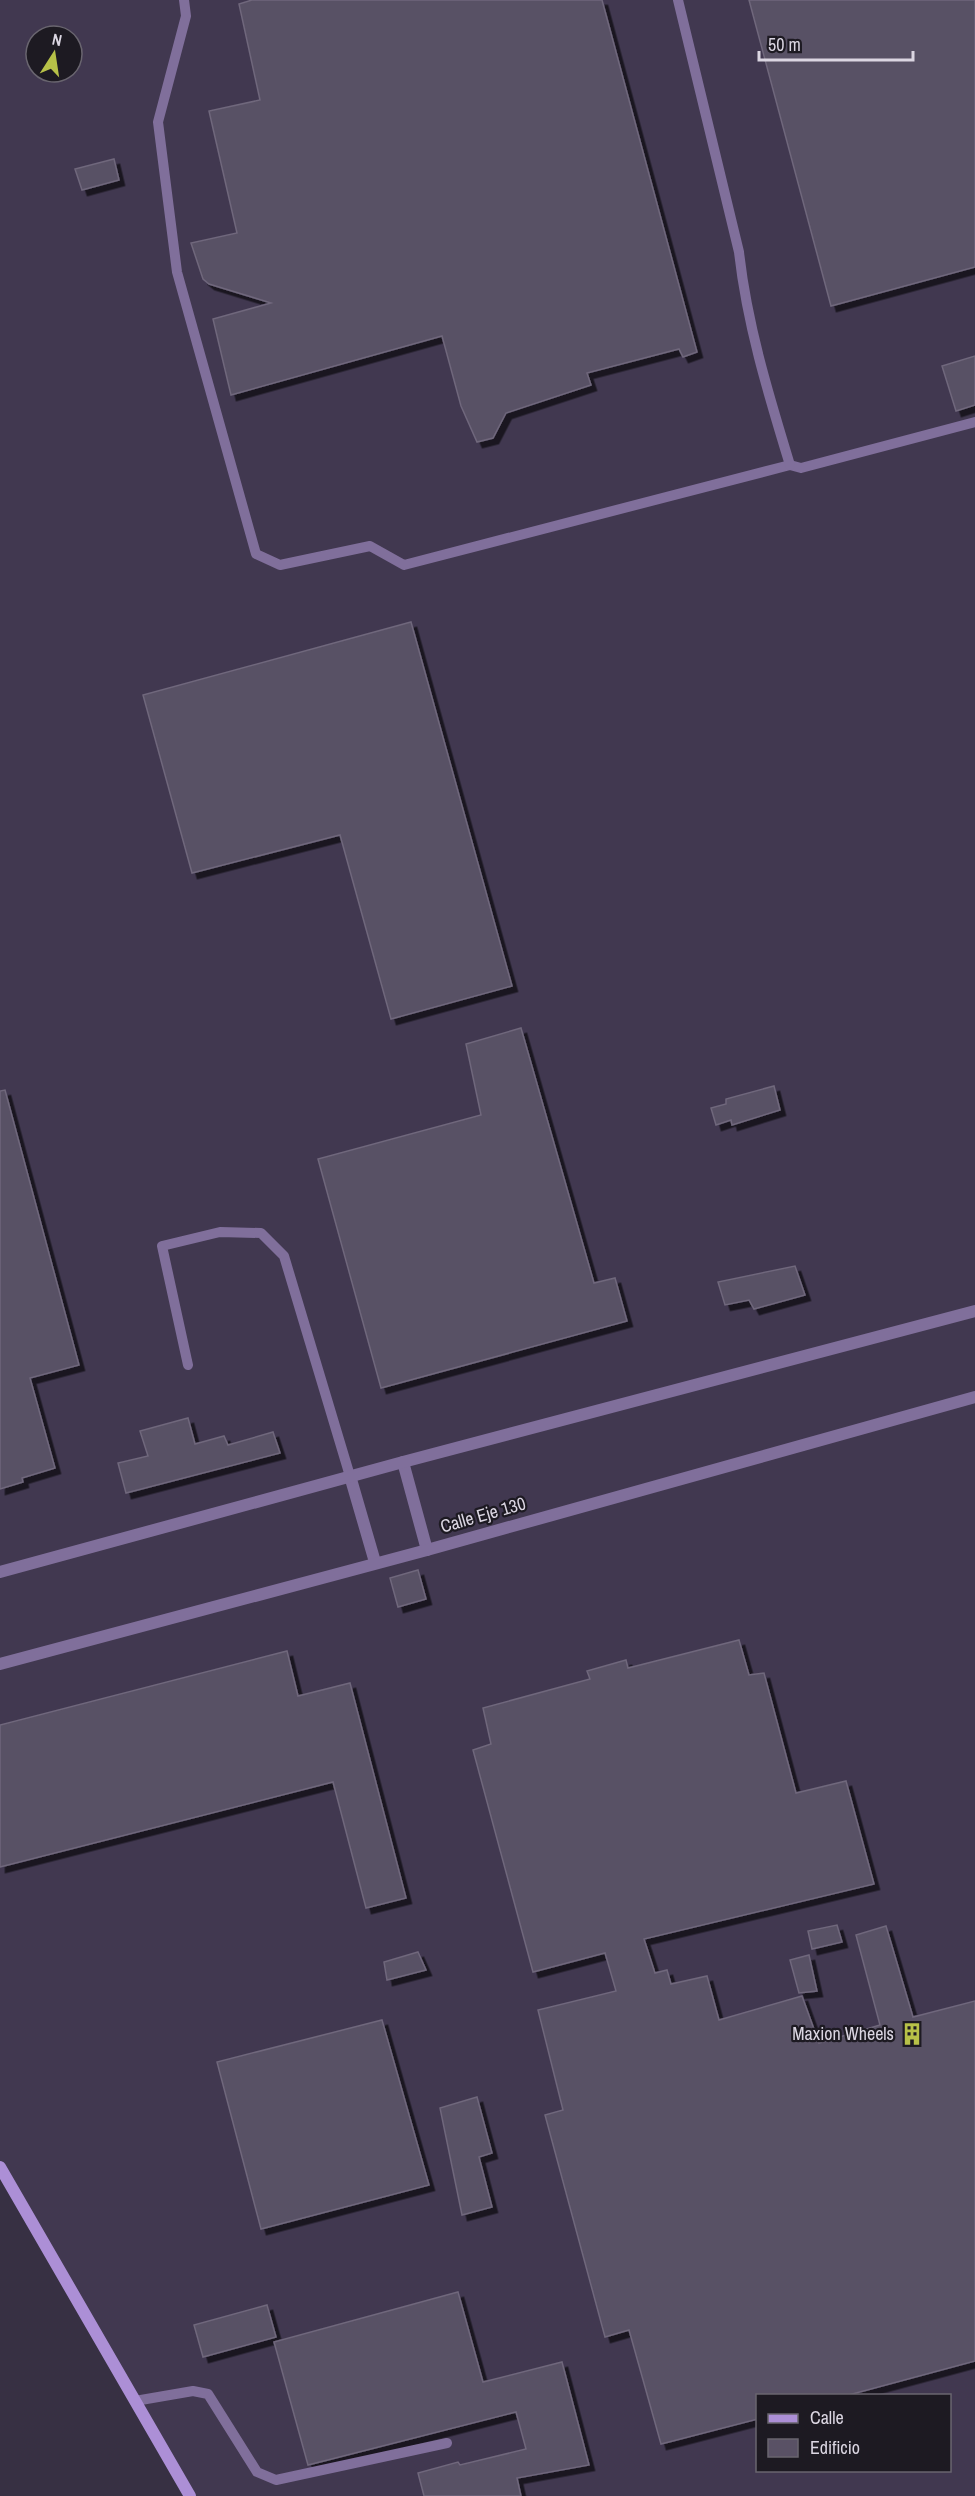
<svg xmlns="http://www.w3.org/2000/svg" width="975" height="2496" font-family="'Archivo Narrow',sans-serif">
  <defs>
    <filter id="shadow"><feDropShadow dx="5.5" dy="5.5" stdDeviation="0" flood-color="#0009"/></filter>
  </defs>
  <rect width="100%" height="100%" fill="#373043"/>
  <!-- built -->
  <path fill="#413850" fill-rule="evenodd" d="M 0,0 L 975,0 L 975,2496 L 191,2496 L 0,2173 ZM 36,36 L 72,36 L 72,72 L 36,72 ZM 758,2396 L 950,2396 L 950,2470 L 758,2470 Z"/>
  <!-- building -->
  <g fill="#595165" stroke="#6f677c" stroke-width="1.5" filter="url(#shadow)">
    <path d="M 252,0 L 602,0 L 697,352 L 683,357 L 679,349 L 587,373 L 591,385 L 506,413 L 493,438 L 477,442 L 461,406 L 442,336 L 231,395 L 213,319 L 271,303 L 209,284 L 203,279 L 191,243 L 237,233 L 209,111 L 260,100 L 239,4 Z"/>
    <path d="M 749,0 L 975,0 L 975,267 L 831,306 Z"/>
    <path d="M 114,159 L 119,180 L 82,190 L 75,169 Z"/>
    <path d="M 975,356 L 975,405 L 956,411 L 942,366 Z"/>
    <path d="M 411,622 L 512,986 L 391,1019 L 340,835 L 192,873 L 143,695 Z"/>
    <path d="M 521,1028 L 594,1283 L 615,1278 L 627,1321 L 381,1388 L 318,1159 L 481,1115 L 466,1044 Z"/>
    <path d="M 774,1086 L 780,1110 L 732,1125 L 731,1120 L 716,1125 L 711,1108 L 726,1104 L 726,1099 Z"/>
    <path d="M 5,1090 L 79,1365 L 30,1378 L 55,1468 L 22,1478 L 23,1482 L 0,1489 L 0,1091 Z"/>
    <path d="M 795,1266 L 805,1295 L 754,1309 L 749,1300 L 725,1305 L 718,1282 Z"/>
    <path d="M 188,1418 L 195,1444 L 224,1436 L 228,1445 L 273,1432 L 280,1453 L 126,1493 L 118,1463 L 148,1456 L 140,1431 Z"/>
    <path d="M 418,1570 L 426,1599 L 398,1607 L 390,1578 Z"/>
    <path d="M 739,1640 L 749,1675 L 764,1673 L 796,1793 L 846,1781 L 874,1884 L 644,1939 L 655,1973 L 667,1970 L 671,1984 L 707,1976 L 719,2020 L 802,1996 L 819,2043 L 880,2025 L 856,1935 L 886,1926 L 913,2017 L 975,2001 L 975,2361 L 845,2396 L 758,2396 L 758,2419 L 661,2444 L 629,2330 L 605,2337 L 545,2115 L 563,2110 L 538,2010 L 616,1991 L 605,1953 L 533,1972 L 473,1750 L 491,1744 L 483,1708 L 590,1679 L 587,1671 L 626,1660 L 628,1668 Z"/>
    <path d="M 287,1651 L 298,1696 L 350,1683 L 406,1898 L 366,1908 L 333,1782 L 0,1867 L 0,1725 Z"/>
    <path d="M 837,1925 L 842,1942 L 812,1949 L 808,1931 Z"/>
    <path d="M 418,1952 L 426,1970 L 387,1980 L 384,1962 Z"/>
    <path d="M 809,1955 L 817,1991 L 799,1993 L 790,1960 Z"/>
    <path d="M 382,2020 L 429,2185 L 261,2229 L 217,2062 Z"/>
    <path d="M 477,2097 L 492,2153 L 479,2157 L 492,2207 L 462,2215 L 440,2108 Z"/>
    <path d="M 458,2292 L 483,2382 L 562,2362 L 589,2465 L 517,2478 L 521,2496 L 424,2496 L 418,2473 L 458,2462 L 460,2465 L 526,2449 L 516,2412 L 308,2465 L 274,2342 Z"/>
    <path d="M 267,2305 L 276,2337 L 203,2357 L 194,2325 Z"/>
  </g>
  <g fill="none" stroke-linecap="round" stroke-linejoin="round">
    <!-- lane -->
    <g stroke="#806f9b" stroke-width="10">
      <path d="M 184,0 L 186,16 L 158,122 L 177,272 L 256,554 L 280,565 L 370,546 L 404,565 L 790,465 L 801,468 L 975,422"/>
      <path d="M 678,0 L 739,252 C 747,325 769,396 790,465"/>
      <path d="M 188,1365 L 162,1246 L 220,1232 L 261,1233 L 284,1256 L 350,1476"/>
      <path d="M 135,2401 L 193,2391 L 208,2394 L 257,2472 L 276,2480 L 447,2443"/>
    </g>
    <!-- street -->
    <g stroke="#806f9b" stroke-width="12">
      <path d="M 403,1462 L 427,1550"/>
      <path d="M 350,1476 L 375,1562"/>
      <path d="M 0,1572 L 403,1462 L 975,1311"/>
      <path d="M 0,1664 L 427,1550 L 975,1397"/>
    </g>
    <!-- secondary -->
    <path stroke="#ac8fd6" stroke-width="12" d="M 0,2167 L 190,2496"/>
  </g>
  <!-- icons -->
  <defs>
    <g id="building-bare" transform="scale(1.8)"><path d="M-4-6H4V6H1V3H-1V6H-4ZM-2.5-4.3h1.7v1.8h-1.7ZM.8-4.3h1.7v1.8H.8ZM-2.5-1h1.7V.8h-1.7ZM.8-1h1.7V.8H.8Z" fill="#b7c148" stroke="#1d1a22" stroke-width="2.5" paint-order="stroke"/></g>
  </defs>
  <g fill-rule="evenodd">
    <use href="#building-bare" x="912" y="2034"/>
  </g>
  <g text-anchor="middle" stroke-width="4.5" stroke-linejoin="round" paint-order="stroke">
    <!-- street labels -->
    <g font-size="18" fill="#dbd6e2" stroke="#1d1a22">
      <text transform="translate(483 1515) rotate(-16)" y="6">Calle Eje 130</text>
    </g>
    <!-- poi labels -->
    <g font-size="18" fill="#dbd6e2" stroke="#1d1a22" text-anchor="end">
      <text x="894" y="2040">Maxion Wheels</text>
    </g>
  </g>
  <!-- legend -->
  <rect x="756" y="2394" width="195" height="78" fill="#1d1a22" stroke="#69656f" stroke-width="1.5"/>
  <rect x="768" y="2414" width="30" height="9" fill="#ac8fd6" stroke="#69656f" stroke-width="1.5"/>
  <text x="810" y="2424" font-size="18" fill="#dbd6e2">Calle</text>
  <rect x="768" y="2439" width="30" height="18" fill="#595165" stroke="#69656f" stroke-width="1.5"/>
  <text x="810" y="2454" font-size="18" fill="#dbd6e2">Edificio</text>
  <!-- north arrow -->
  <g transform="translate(54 54) rotate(12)"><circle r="28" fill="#1d1a22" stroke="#69656f" stroke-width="1.5"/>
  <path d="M0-4.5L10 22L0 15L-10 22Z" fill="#b7c148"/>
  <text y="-9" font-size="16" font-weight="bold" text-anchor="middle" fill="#dbd6e2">N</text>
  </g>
  <!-- scale -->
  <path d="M759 51v9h154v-9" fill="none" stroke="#dbd6e2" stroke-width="3"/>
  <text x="768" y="51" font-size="18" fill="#dbd6e2" stroke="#1d1a22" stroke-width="4.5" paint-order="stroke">50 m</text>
</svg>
